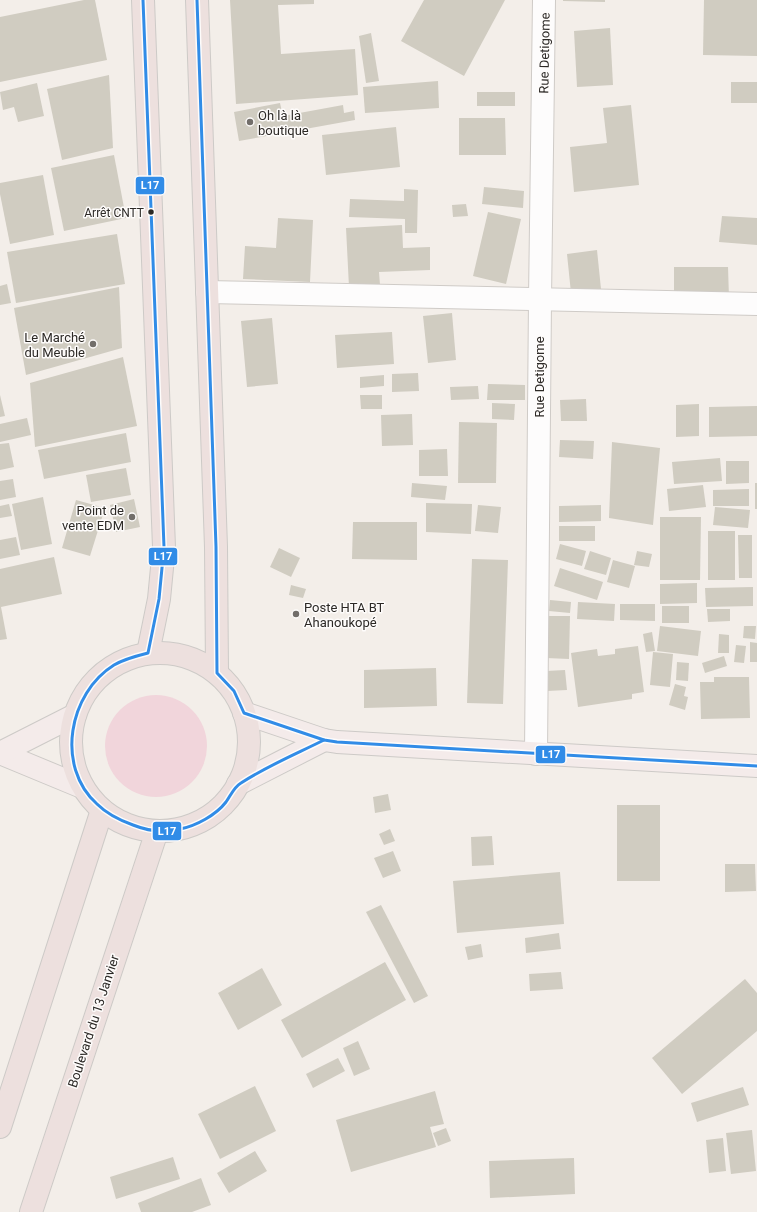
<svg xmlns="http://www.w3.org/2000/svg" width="757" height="1212" font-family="Roboto,sans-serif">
  <rect width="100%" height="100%" fill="#f3eee9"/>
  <!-- green -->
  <circle fill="#f1d5db" cx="156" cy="746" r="51"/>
  <!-- building -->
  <g fill="#d0ccc1">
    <path d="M 84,0 L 95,0 L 107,60 L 0,82 L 0,17 Z"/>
    <path d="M 230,0 L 314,0 L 314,4 L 278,5 L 281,54 L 355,49 L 358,95 L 236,104 Z"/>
    <path d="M 424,0 L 505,0 L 464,76 L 401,41 Z"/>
    <path d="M 563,0 L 605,0 L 605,2 L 563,1 Z"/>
    <path d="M 704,0 L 757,0 L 757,56 L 703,55 Z"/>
    <path d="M 610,28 L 613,85 L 577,87 L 574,31 Z"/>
    <path d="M 371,33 L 379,81 L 366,83 L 359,36 Z"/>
    <path d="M 109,75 L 113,148 L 62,160 L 47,89 Z"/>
    <path d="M 438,81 L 439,108 L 365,113 L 363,87 Z"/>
    <rect x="731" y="82" width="26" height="21"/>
    <path d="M 37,83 L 44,116 L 18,122 L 14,107 L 3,110 L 0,92 Z"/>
    <rect x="477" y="92" width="38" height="14"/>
    <path d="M 280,103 L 283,116 L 343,105 L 344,113 L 354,111 L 355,120 L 239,141 L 234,112 Z"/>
    <path d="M 631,105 L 639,185 L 574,192 L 570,147 L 607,143 L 603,108 Z"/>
    <path d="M 459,118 L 505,118 L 506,155 L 459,155 Z"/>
    <path d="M 396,127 L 400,167 L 326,175 L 322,135 Z"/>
    <path d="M 114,155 L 126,218 L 64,231 L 51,168 Z"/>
    <path d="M 43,175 L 54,235 L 10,244 L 0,194 L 0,183 Z"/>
    <path d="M 484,187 L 524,191 L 523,208 L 482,204 Z"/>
    <path d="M 404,189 L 418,190 L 417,233 L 405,233 L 405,219 L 349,217 L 350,199 L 404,201 Z"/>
    <path d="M 466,204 L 468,216 L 453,217 L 452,205 Z"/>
    <path d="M 488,212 L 521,219 L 506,284 L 473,276 Z"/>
    <path d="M 722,216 L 757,218 L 757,245 L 719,242 Z"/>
    <path d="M 278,218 L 313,220 L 310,282 L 243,279 L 245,246 L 276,248 Z"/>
    <path d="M 402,225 L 403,248 L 430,247 L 430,270 L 379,272 L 380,285 L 349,287 L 346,228 Z"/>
    <path d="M 117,234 L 125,284 L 16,303 L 7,252 Z"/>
    <path d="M 597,250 L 601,289 L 571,293 L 567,254 Z"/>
    <path d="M 674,267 L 728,267 L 729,298 L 674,299 Z"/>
    <path d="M 7,284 L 11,303 L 0,305 L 0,286 Z"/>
    <path d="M 119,287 L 122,348 L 26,375 L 14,308 Z"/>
    <path d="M 452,313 L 456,360 L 428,363 L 423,316 Z"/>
    <path d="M 272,318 L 278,384 L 247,387 L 241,321 Z"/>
    <path d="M 392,332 L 394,364 L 337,368 L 335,335 Z"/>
    <path d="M 123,357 L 137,426 L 35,447 L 30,383 Z"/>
    <path d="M 418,373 L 419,391 L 392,392 L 392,374 Z"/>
    <path d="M 384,375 L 384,386 L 360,388 L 360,377 Z"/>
    <path d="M 488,384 L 525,385 L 525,400 L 487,400 Z"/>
    <path d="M 478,386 L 479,399 L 451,400 L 450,387 Z"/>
    <path d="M 0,395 L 5,416 L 0,417 Z"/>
    <path d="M 360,395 L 382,395 L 382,409 L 361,409 Z"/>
    <path d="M 586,399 L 587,421 L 561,421 L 560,400 Z"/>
    <path d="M 492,403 L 515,404 L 514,420 L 492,419 Z"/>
    <path d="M 699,404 L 699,436 L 676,437 L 676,405 Z"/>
    <path d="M 757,406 L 757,436 L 709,437 L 709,407 Z"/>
    <path d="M 412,414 L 413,445 L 382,446 L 381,415 Z"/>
    <path d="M 27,418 L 31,435 L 0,442 L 0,424 Z"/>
    <path d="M 459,422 L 497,423 L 496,483 L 458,483 Z"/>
    <path d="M 126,433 L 131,462 L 44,479 L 38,450 Z"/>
    <path d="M 560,440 L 594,441 L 593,459 L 559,457 Z"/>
    <path d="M 612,442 L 660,448 L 653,525 L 609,518 Z"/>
    <path d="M 9,443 L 14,467 L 0,470 L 0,444 Z"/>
    <path d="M 447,449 L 448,476 L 419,476 L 419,450 Z"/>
    <path d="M 720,458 L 722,481 L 674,484 L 672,462 Z"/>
    <path d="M 726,461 L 749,461 L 749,483 L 726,484 Z"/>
    <path d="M 126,468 L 131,495 L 91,502 L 86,475 Z"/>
    <path d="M 13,479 L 16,497 L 0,500 L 0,481 Z"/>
    <path d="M 412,483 L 447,486 L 445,500 L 411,497 Z"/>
    <rect x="755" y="483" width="2" height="26"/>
    <path d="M 703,485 L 706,507 L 669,511 L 667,489 Z"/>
    <path d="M 749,489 L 749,506 L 713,506 L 713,490 Z"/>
    <path d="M 43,497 L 52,544 L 21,550 L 12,504 Z"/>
    <path d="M 134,499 L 140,527 L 116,532 L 110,505 Z"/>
    <path d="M 76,500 L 105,508 L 90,556 L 62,548 Z"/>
    <path d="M 426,503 L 472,504 L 471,534 L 426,532 Z"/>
    <path d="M 9,504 L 12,516 L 0,518 L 0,506 Z"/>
    <path d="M 478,505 L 501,507 L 498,533 L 475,531 Z"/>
    <path d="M 601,505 L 601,521 L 559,522 L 559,506 Z"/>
    <path d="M 715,507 L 750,510 L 748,528 L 713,525 Z"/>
    <path d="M 660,517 L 701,517 L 700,580 L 660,580 Z"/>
    <path d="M 353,522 L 417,522 L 417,560 L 352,559 Z"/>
    <rect x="559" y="526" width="36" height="15"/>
    <rect x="708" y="531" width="27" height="49"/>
    <path d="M 738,535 L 752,535 L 752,578 L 739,578 Z"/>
    <path d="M 16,537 L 20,555 L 0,559 L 0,540 Z"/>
    <path d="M 560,544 L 586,551 L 582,566 L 556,559 Z"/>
    <path d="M 279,548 L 300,558 L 291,577 L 270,567 Z"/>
    <path d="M 590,551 L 611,558 L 606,575 L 584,569 Z"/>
    <path d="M 637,551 L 652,554 L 649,567 L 634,565 Z"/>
    <path d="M 54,557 L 62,594 L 1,607 L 7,639 L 0,640 L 0,569 Z"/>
    <path d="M 472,559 L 508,560 L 503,704 L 467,703 Z"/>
    <path d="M 613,560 L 635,566 L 629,588 L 607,582 Z"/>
    <path d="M 560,568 L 603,582 L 597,600 L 554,586 Z"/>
    <path d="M 697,583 L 697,603 L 660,604 L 660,584 Z"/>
    <path d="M 291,585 L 306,589 L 303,598 L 289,595 Z"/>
    <path d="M 753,587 L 753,606 L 706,607 L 705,588 Z"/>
    <path d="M 550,600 L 571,602 L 570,613 L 549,611 Z"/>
    <path d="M 578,602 L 615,604 L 614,621 L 577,619 Z"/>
    <path d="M 620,604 L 655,604 L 655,621 L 620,620 Z"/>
    <rect x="662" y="606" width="27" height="17"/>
    <path d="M 707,609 L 730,609 L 730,621 L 708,622 Z"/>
    <path d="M 547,616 L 570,616 L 569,659 L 546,658 Z"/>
    <path d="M 660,626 L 701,631 L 698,656 L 657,651 Z"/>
    <path d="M 744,626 L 756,626 L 755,639 L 743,638 Z"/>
    <path d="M 652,632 L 655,651 L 646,652 L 643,634 Z"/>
    <path d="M 719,634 L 729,635 L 729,653 L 718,653 Z"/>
    <path d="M 750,642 L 757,643 L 757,662 L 750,662 Z"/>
    <path d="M 736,645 L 746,646 L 744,663 L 734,662 Z"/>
    <path d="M 638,646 L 644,692 L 632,694 L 632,699 L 578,707 L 571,653 L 597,649 L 598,656 L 615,654 L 615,649 Z"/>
    <path d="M 653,652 L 673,654 L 670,687 L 650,685 Z"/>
    <path d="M 724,656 L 727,666 L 705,673 L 702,663 Z"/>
    <path d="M 677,662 L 689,663 L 688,681 L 676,680 Z"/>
    <path d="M 436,668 L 437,706 L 364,708 L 364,670 Z"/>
    <path d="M 565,670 L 567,690 L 547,691 L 546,671 Z"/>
    <path d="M 714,677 L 749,677 L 750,718 L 701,719 L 700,682 L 714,682 Z"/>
    <path d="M 675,684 L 686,687 L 684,696 L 688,697 L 685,710 L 669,705 Z"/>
    <path d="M 388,794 L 391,810 L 375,813 L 373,797 Z"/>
    <rect x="617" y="805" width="43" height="76"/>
    <path d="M 390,829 L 395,841 L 384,845 L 379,834 Z"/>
    <path d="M 492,836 L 494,865 L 472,866 L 471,837 Z"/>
    <path d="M 393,851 L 401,871 L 383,878 L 374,858 Z"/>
    <path d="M 725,864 L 755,864 L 756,891 L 725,892 Z"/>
    <path d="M 560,872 L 564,924 L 457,933 L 453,881 Z"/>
    <path d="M 381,905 L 428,996 L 414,1003 L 366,912 Z"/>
    <path d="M 559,933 L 561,949 L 526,953 L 525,938 Z"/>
    <path d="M 481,944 L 483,957 L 468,960 L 465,947 Z"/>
    <path d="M 385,962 L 406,1000 L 302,1058 L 281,1020 Z"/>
    <path d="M 262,968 L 282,1005 L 238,1030 L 218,993 Z"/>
    <path d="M 561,972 L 563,989 L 530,991 L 529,974 Z"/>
    <path d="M 745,979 L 757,993 L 757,1031 L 682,1094 L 652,1058 Z"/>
    <path d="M 358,1041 L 370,1069 L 354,1076 L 343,1048 Z"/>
    <path d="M 338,1058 L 345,1071 L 313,1088 L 306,1074 Z"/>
    <path d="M 255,1086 L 276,1131 L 220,1159 L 198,1114 Z"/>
    <path d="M 743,1087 L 749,1105 L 697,1122 L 691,1103 Z"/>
    <path d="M 435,1091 L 444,1124 L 430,1127 L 436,1147 L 351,1172 L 336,1120 Z"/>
    <path d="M 446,1128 L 451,1141 L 438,1146 L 433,1133 Z"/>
    <path d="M 752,1130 L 756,1171 L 731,1174 L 726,1133 Z"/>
    <path d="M 723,1138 L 726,1171 L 709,1173 L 706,1140 Z"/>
    <path d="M 255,1151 L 267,1171 L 229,1193 L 217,1173 Z"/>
    <path d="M 173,1157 L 180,1179 L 116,1199 L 110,1177 Z"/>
    <path d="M 574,1158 L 575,1194 L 490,1198 L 489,1161 Z"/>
    <path d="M 201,1178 L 211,1205 L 192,1212 L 141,1212 L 138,1203 Z"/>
  </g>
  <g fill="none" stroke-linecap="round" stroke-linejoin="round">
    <!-- minor casing -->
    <g stroke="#cfcbc7" stroke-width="24">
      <g id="minor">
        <path d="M 207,292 L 757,304"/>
        <path d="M 536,754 L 540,299 L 544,0"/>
      </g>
    </g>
    <!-- major casing -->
    <g stroke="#cdcac7" stroke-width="24">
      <g id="major">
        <path d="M 244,713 L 324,740 L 337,742 L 757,766"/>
        <path d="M 0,753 L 82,787"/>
        <path d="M 0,753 L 75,715"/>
        <path d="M 238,784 L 324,740"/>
      </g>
    </g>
    <!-- highway casing -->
    <g stroke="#cdcac7" stroke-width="24">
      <g id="highway">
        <path d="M 143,0 L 164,547 L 159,599 L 148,653"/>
        <path d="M 197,0 L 216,547 L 217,673"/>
        <circle cx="160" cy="742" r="89"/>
        <path d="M 0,1127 L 102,810"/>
        <path d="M 31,1212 L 157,831"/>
      </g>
    </g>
    <!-- minor -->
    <use href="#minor" stroke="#fdfcfc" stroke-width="22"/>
    <!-- major -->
    <use href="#major" stroke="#f4ebea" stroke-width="22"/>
    <!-- highway -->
    <use href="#highway" stroke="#ede0de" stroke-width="22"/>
    <!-- bus-1 casing -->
    <g stroke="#fefcfb" stroke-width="6">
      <g id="bus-1">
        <path d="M 143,0 L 164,547 L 159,599 L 148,653 C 136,656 124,659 114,665 C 69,693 55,766 97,804 C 107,814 119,820 133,825 C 148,831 164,833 180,829 C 196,826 216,815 226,802 C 231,795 234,787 241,783 C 267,766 296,754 324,740"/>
        <path d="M 197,0 L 216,547 L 217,673 L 234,691 L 244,713 L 324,740 L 337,742 L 757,766"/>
      </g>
    </g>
    <!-- bus-1 -->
    <use href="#bus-1" stroke="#318ce7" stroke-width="3"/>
  </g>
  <!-- markers -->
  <g fill="#726e6a" stroke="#fefcfb" stroke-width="1.5">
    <circle cx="250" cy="122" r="4"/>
    <circle cx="93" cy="344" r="4"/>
    <circle cx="132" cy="517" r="4"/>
    <circle cx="296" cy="614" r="4"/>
  </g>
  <circle fill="#2c2926" stroke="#fefcfb" stroke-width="1.5" cx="151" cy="212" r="3.5"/>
  <g text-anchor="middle" stroke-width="3" stroke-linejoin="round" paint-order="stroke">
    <!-- bus labels -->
    <g font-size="12" fill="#2c2926" stroke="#fefcfb" text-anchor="end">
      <text x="144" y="217">Arrêt CNTT</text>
    </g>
    <!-- street labels -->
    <g font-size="13" fill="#2c2926" stroke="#fefcfb">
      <text transform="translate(544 53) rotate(-89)" y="5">Rue Detigome</text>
      <text transform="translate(539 377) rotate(-90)" y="5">Rue Detigome</text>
      <text transform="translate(93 1021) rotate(-72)" y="5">Boulevard du 13 Janvier</text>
    </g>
    <!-- poi labels -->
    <g font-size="13" fill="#2c2926" stroke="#fefcfb" text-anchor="start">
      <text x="258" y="120">Oh là là<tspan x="258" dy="15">boutique</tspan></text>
      <text x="85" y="342" text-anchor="end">Le Marché<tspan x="85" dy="15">du Meuble</tspan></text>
      <text x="124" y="515" text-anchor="end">Point de<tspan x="124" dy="15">vente EDM</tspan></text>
      <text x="304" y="612">Poste HTA BT<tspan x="304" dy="15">Ahanoukopé</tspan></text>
    </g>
  </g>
  <g stroke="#fefcfb" stroke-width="1.5">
    <rect x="135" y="176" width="30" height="19" rx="4" fill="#318ce7"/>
    <rect x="148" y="547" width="30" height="19" rx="4" fill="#318ce7"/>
    <rect x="535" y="745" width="31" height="19" rx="4" fill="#318ce7"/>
    <rect x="152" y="821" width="30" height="20" rx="4" fill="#318ce7"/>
  </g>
  <g font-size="11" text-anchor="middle" font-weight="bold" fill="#fff">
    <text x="150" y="189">L17</text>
    <text x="163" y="560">L17</text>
    <text x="551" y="758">L17</text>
    <text x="167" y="835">L17</text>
  </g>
</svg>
